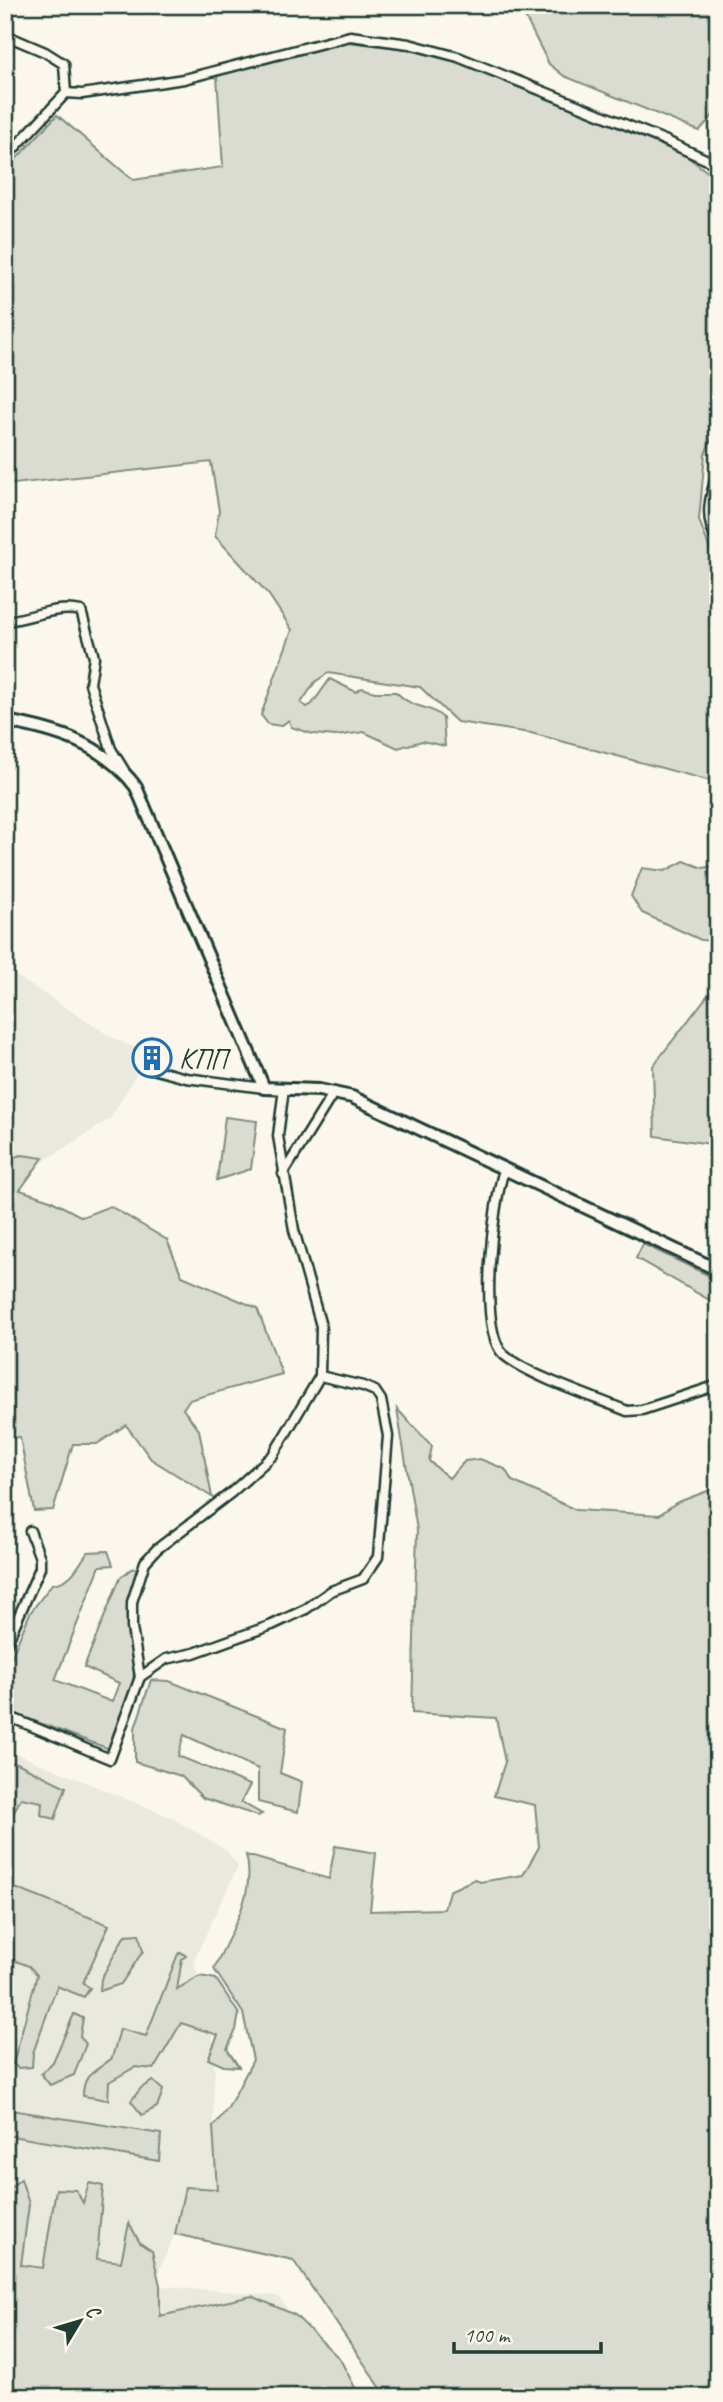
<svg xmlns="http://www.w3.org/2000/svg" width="723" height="2402" font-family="Caveat,sans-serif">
  <rect width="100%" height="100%" fill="#fbf7ec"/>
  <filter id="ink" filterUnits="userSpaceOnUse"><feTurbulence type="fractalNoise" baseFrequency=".0143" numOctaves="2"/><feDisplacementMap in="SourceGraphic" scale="14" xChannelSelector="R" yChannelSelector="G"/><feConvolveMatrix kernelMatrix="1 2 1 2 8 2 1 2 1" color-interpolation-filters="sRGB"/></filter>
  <g filter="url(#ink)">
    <!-- built -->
    <g fill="#eae9de">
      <path d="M 5,969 L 107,1034 L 147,1055 L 110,1119 L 44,1161 L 42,1158 L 5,1156 Z"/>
      <path d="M 5,1749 L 170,1817 L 226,1850 L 238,1866 L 194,1960 L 215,2047 L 213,2127 L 218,2190 L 185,2187 L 175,2234 L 153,2285 L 278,2296 L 352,2397 L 5,2397 Z"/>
    </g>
    <!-- green -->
    <g fill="#dbdcd1" stroke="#7d8c82" stroke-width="2">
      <path d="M 519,5 L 718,5 L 718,110 L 699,131 L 564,76 L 549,64 Z"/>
      <path d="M 348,42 L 407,49 L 459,62 L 685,155 L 718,180 L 718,424 L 705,454 L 699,520 L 718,571 L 718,783 L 531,733 L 457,722 L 420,687 L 328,673 L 315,682 L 301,703 L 307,707 L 312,704 L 330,679 L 356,692 L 362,688 L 375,692 L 396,692 C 414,711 428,703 443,718 L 445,746 L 422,741 L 398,748 L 364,732 L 336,736 L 313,734 L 291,727 L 289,720 L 281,726 L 268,724 L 261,715 L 292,630 L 269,595 L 215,536 L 219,511 L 211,462 L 5,485 L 5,171 L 57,115 L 133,180 L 223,167 L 217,76 L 270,58 Z"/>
      <path d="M 684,861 L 703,868 L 718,865 L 718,941 L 701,940 L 642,913 L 631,896 L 642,868 L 665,871 Z"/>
      <path d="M 718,982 L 718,1145 L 655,1136 L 653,1066 Z"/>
      <path d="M 225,1117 L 257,1121 L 251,1169 L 217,1180 Z"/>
      <path d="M 22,1155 L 43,1158 L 20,1190 L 50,1200 L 82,1217 L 110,1206 L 167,1240 L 182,1276 L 257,1308 L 282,1374 L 189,1400 L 183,1409 L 199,1430 L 212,1497 L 151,1459 L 126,1425 L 97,1444 L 73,1444 L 53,1510 L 34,1511 L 20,1437 L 5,1438 L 5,1156 L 10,1158 Z"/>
      <path d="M 643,1244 L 718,1280 L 718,1305 L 636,1258 Z"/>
      <path d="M 397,1409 L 432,1446 L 429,1461 L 449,1478 L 465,1461 L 480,1459 L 505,1469 L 512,1481 L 576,1510 L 659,1515 L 676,1503 L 718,1487 L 718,2397 L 387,2397 L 293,2260 L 175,2234 L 185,2187 L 217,2189 L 213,2127 L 228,2108 L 253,2060 L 243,2013 L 214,1969 C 229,1935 257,1893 246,1855 L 329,1879 L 335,1846 L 376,1853 L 370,1911 L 444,1909 L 449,1891 L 475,1879 L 480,1882 L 523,1875 L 539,1847 L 535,1805 L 494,1796 L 505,1762 L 496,1718 L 412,1713 L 417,1530 Z"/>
      <path d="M 108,1551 L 113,1565 L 100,1566 L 55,1680 L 112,1702 L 119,1683 L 84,1667 L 120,1578 L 131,1569 L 137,1568 C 132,1588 127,1607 128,1628 C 128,1642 134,1657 134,1671 C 133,1697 119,1725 112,1750 L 5,1710 L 5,1672 L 30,1613 L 52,1584 C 73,1581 76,1568 88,1552 Z"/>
      <path d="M 151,1680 L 169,1681 L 287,1728 L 280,1773 L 302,1782 L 298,1812 L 258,1802 L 258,1769 L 184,1735 L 178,1756 L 250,1785 L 241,1802 L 262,1814 L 258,1816 L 203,1798 L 181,1776 L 135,1762 L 135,1728 Z"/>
      <path d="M 17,1763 L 66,1787 L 55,1819 L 41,1815 L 42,1802 L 21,1798 L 5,1829 L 5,1764 Z"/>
      <path d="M 5,1884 L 109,1925 L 83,1983 L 90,1988 L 84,1997 L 57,1986 L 33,2053 L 32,2067 L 18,2068 L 13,2064 L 37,1975 L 29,1966 L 11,1959 L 5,1971 Z"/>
      <path d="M 139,1934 L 143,1951 L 121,1984 L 100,1991 L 101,1979 L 125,1935 Z"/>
      <path d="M 181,1952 L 186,1956 L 182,1959 L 177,1989 L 200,1976 L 216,1979 L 239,2014 L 236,2030 L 227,2049 L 239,2067 L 224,2066 L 208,2059 L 218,2035 L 181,2023 L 154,2069 L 135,2067 L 109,2082 L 108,2100 L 83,2096 C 83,2072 96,2072 112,2058 L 120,2029 L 146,2036 L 178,1954 Z"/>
      <path d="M 74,2014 L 83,2018 L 80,2036 L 86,2044 L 74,2075 L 50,2085 L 41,2074 L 53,2062 Z"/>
      <path d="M 153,2081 L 163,2090 L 157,2107 L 142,2115 L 131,2101 L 141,2088 Z"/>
      <path d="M 5,2109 L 161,2134 L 159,2161 L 5,2135 Z"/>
      <path d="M 21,2179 L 29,2204 L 21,2265 L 43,2268 L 56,2189 L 76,2190 L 83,2203 L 89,2183 L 103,2186 L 97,2259 L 121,2262 L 129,2223 L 140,2243 L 152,2251 L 160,2285 L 160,2316 L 252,2296 L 295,2315 L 340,2359 L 360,2397 L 5,2397 L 5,2192 Z"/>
    </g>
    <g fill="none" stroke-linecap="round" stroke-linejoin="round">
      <!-- street casing -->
      <g stroke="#1f3d34" stroke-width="13">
        <g id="street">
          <path d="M 5,35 L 45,52 L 64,64 L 66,93 L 5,158"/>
          <path d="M 66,93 L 82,94 L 184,79 L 350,36 L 409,44 L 458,57 L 664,140 L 718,165"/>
          <path d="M 718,471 C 710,495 703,519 718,542"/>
          <path d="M 5,621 C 30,619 55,605 81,611 L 94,657 L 90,684 L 111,749 L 124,770"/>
          <path d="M 141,1066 L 186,1078 L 264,1088"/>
          <path d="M 504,1170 C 493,1203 477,1331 504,1355 C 531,1377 594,1397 627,1411 L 642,1410 L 718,1385"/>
          <path d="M 283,1174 L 334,1092"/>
          <path d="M 5,1647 L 40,1568 L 40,1558 L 30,1531"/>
          <path d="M 140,1677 L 132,1628 L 132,1602 L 145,1562 L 157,1549 L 232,1492 L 273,1455 L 320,1376 L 321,1326 L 294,1230 L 278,1136 L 284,1088"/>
          <path d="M 140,1677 L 166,1659 L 194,1653 L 272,1625 L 306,1609 L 331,1591 L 363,1579 L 378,1557 L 388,1436 L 381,1400 L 375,1391 L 363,1386 L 320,1376"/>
          <path d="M 5,1715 L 110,1759 L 140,1677"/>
        </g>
      </g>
      <!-- secondary casing -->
      <g stroke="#1f3d34" stroke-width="16">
        <path id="secondary" d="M 5,721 C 56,730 104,744 136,787 L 264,1088 L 319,1090 L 352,1097 L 718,1270"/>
      </g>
      <!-- street -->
      <use href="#street" stroke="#fbf7ec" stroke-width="8"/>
      <!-- secondary -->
      <use href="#secondary" stroke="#fbf7ec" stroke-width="10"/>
    </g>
  </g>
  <!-- icons -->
  <defs>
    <g id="building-ring" transform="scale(2.0125)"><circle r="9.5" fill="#fbf7ec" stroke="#1f6fb2" stroke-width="1.5"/><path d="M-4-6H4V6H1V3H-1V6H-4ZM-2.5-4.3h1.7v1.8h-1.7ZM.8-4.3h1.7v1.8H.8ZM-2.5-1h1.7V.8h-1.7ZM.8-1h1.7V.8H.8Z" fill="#1f6fb2"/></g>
  </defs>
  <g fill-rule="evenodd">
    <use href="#building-ring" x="152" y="1058"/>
  </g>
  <g text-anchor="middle" stroke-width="5" stroke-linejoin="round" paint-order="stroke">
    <!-- poi labels -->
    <g font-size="28" fill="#1f3d34" stroke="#fbf7ec" text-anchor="start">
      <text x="179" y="1068">КПП</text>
    </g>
  </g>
  <!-- margin -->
  <rect width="723" height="2402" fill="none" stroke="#fbf7ec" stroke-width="28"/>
  <rect x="14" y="14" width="695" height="2374" fill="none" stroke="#1f3d34" stroke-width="2.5" filter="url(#ink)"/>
  <!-- north arrow -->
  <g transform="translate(80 2321) rotate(52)" stroke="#fbf7ec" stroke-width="5" paint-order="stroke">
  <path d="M0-5L12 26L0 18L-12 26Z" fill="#1f3d34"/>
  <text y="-10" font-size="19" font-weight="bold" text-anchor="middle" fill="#1f3d34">С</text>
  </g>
  <!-- scale -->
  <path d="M454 2342v10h147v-10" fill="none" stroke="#1f3d34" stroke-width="3.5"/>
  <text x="464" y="2342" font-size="21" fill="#1f3d34" stroke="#fbf7ec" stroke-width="5" paint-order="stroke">100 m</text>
</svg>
